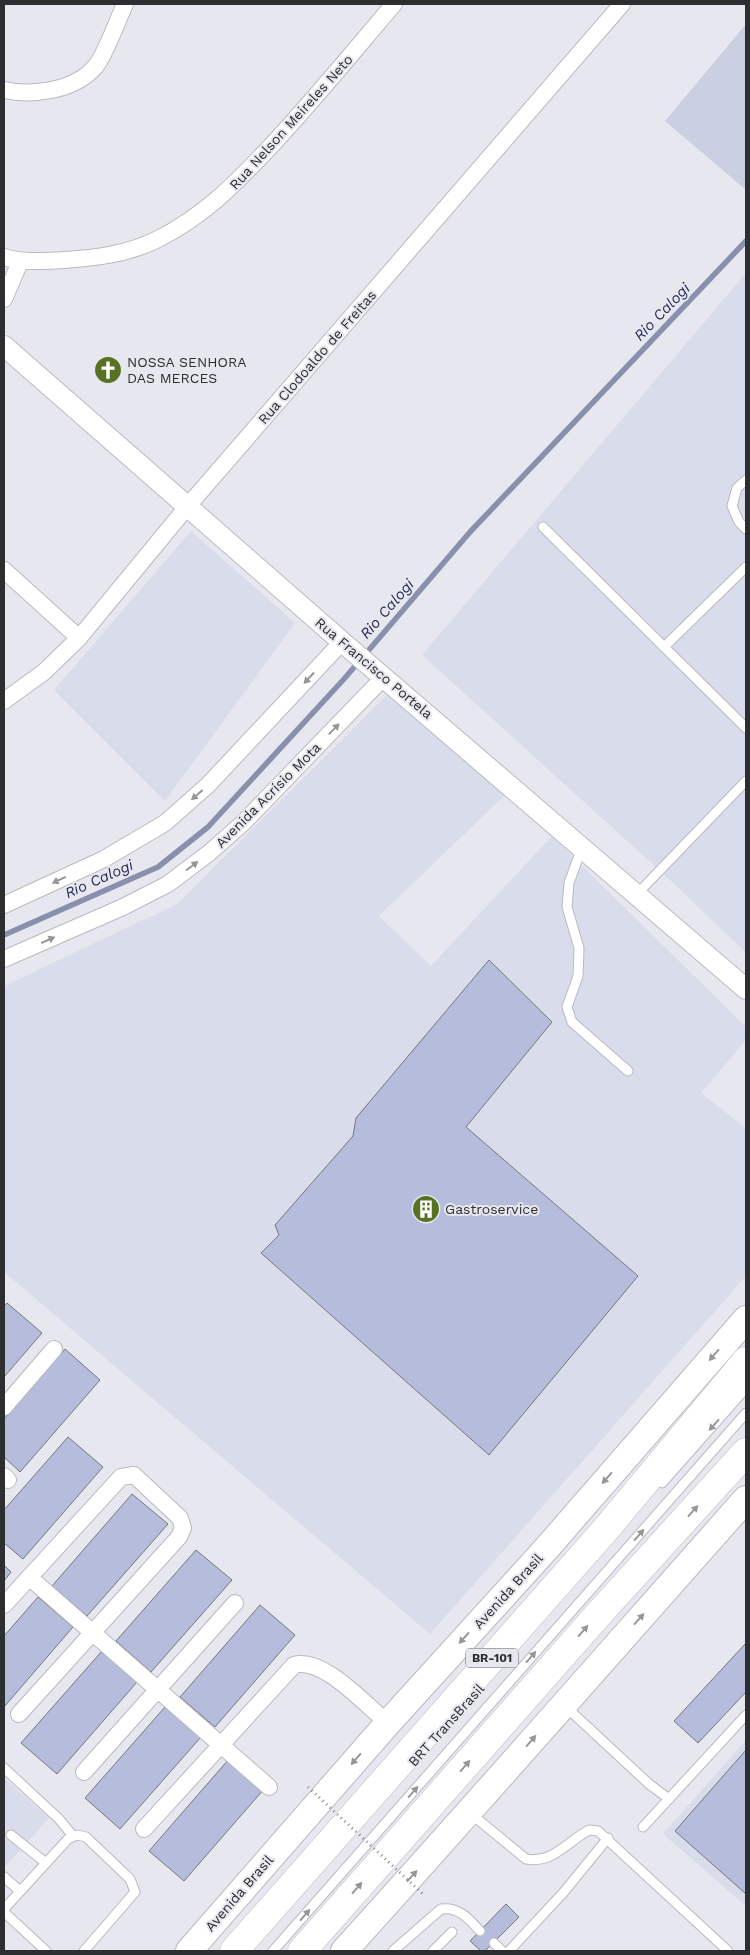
<svg xmlns="http://www.w3.org/2000/svg" width="750" height="1955" font-family="'Work Sans',sans-serif">
  <rect width="100%" height="100%" fill="#e7e8ef"/>
  <!-- built -->
  <g fill="#d9dcea">
    <path d="M 746,273 L 746,953 L 669,879 L 422,655 Z"/>
    <path d="M 191,531 L 295,623 L 165,801 L 54,690 Z"/>
    <path d="M 387,695 L 505,795 L 379,916 L 431,966 L 552,836 L 746,1027 L 746,1040 L 701,1093 L 746,1128 L 746,1276 L 430,1634 L 4,1272 L 4,986 L 177,904 Z"/>
    <path d="M 746,1740 L 746,1906 L 663,1834 Z"/>
    <path d="M 4,1778 L 49,1818 L 4,1868 Z"/>
  </g>
  <!-- green -->
  <path fill="#cbcfe2" d="M 746,24 L 746,190 L 665,121 Z"/>
  <g fill="none" stroke-linecap="round" stroke-linejoin="round">
    <!-- stream -->
    <path stroke="#898fac" stroke-width="5.5" d="M 4,935 L 158,867 L 208,827 L 344,679 L 470,532 L 746,241"/>
  </g>
  <!-- building -->
  <g fill="#b6bddc" stroke="#76777d">
    <path d="M 489,960 L 552,1022 L 466,1127 L 638,1276 L 489,1455 L 261,1253 L 279,1235 L 275,1225 L 353,1136 L 356,1118 Z"/>
    <path d="M 7,1303 L 42,1333 L 4,1377 L 4,1306 Z"/>
    <path d="M 65,1349 L 100,1380 L 20,1472 L 4,1457 L 4,1419 Z"/>
    <path d="M 68,1437 L 103,1467 L 23,1559 L 4,1543 L 4,1510 Z"/>
    <path d="M 132,1494 L 168,1524 L 87,1616 L 52,1586 Z"/>
    <path d="M 196,1550 L 232,1580 L 151,1672 L 116,1641 Z"/>
    <path d="M 4,1565 L 11,1572 L 4,1581 Z"/>
    <path d="M 38,1597 L 73,1627 L 4,1707 L 4,1636 Z"/>
    <path d="M 260,1605 L 295,1635 L 215,1727 L 180,1697 Z"/>
    <path d="M 746,1643 L 746,1692 L 698,1743 L 674,1721 Z"/>
    <path d="M 102,1651 L 137,1682 L 57,1774 L 21,1743 Z"/>
    <path d="M 165,1707 L 201,1737 L 120,1829 L 85,1798 Z"/>
    <path d="M 746,1750 L 746,1894 L 675,1831 Z"/>
    <path d="M 229,1759 L 264,1789 L 184,1881 L 149,1851 Z"/>
    <path d="M 506,1904 L 519,1917 L 485,1951 L 481,1951 L 470,1941 Z"/>
  </g>
  <g fill="none" stroke-linecap="round" stroke-linejoin="round">
    <!-- service casing -->
    <g stroke="#b9bac0" stroke-width="11">
      <g id="service">
        <path d="M 746,480 L 737,488 L 732,506 L 739,522 L 746,529"/>
        <path d="M 543,527 L 746,728"/>
        <path d="M 664,647 L 746,567"/>
        <path d="M 582,847 L 569,883 L 567,907 L 579,948 L 578,976 L 567,1007 L 572,1022 L 628,1071"/>
        <path d="M 637,894 L 746,781"/>
        <path d="M 662,1483 L 746,1388"/>
        <path d="M 565,1706 L 649,1784 L 669,1799"/>
        <path d="M 4,1768 L 59,1819 L 73,1836"/>
        <path d="M 470,1813 L 526,1859 C 553,1864 568,1841 589,1830 L 598,1831 L 728,1951"/>
        <path d="M 643,1827 L 746,1715"/>
        <path d="M 11,1835 L 46,1863"/>
        <path d="M 4,1877 L 20,1891"/>
        <path d="M 4,1909 L 68,1839 L 77,1835 L 86,1837 L 130,1879 L 135,1892 L 84,1951"/>
        <path d="M 4,1912 L 46,1951"/>
        <path d="M 494,1943 L 502,1951"/>
        <path d="M 273,1951 L 746,1413"/>
        <path d="M 393,1951 L 441,1909 C 459,1907 468,1918 480,1931"/>
        <path d="M 433,1951 L 452,1932"/>
        <path d="M 509,1951 L 563,1893 L 608,1838"/>
      </g>
    </g>
    <!-- minor casing -->
    <g stroke="#b9bac0" stroke-width="18">
      <g id="minor">
        <path d="M 4,90 C 33,96 74,91 95,67 C 105,56 118,19 125,4"/>
        <path d="M 4,257 C 24,263 43,261 64,260 C 95,258 128,254 156,240 C 203,217 234,185 270,147 C 313,101 353,52 394,4"/>
        <path d="M 4,299 L 20,262"/>
        <path d="M 4,570 L 79,638"/>
        <path d="M 4,701 L 44,672 L 79,638 L 187,507 L 622,4"/>
        <path d="M 4,905 L 104,859 L 165,823 L 208,785 L 342,642"/>
        <path d="M 4,959 L 123,907 L 168,884 L 209,853 L 243,823 L 384,677"/>
        <path d="M 4,1407 L 54,1349"/>
        <path d="M 4,1476 L 8,1480"/>
        <path d="M 29,1577 L 269,1787"/>
        <path d="M 4,1605 L 121,1477 L 134,1475 L 180,1518 L 183,1528 L 179,1537 L 19,1714"/>
        <path d="M 84,1772 L 235,1603"/>
        <path d="M 144,1829 L 294,1665 C 324,1657 364,1704 388,1723"/>
      </g>
    </g>
    <!-- tertiary casing -->
    <g stroke="#b9bac0" stroke-width="22">
      <path id="tertiary" d="M 4,346 L 348,647 L 746,989"/>
    </g>
    <!-- primary casing -->
    <g stroke="#b9bac0" stroke-width="28">
      <g id="primary">
        <path d="M 189,1951 L 388,1723 L 546,1549 L 746,1319"/>
        <path d="M 344,1951 C 479,1802 612,1650 746,1499"/>
      </g>
    </g>
    <!-- motorway casing -->
    <g stroke="#b9bac0" stroke-width="29">
      <g id="motorway">
        <path d="M 234,1951 L 606,1529 L 746,1361"/>
        <path d="M 302,1951 L 596,1617 L 746,1452"/>
      </g>
    </g>
    <!-- service -->
    <use href="#service" stroke="#fff" stroke-width="9"/>
    <!-- minor -->
    <use href="#minor" stroke="#fff" stroke-width="16"/>
    <!-- tertiary -->
    <use href="#tertiary" stroke="#fff" stroke-width="20"/>
    <!-- primary -->
    <use href="#primary" stroke="#fff" stroke-width="26"/>
    <!-- motorway -->
    <use href="#motorway" stroke="#fff" stroke-width="28"/>
    <!-- path-bridge -->
    <path stroke="#898a8f" stroke-width="3" stroke-dasharray="1 4" stroke-linecap="butt" d="M 308,1787 L 424,1895"/>
  </g>
  <!-- one-way arrows -->
  <defs><path id="oneway-solid" d="M-6-.8H1V-3.2L6.5 0L1 3.2V.8H-6Z" transform="scale(1.25)"/></defs>
  <g fill="#969698">
    <use href="#oneway-solid" transform="translate(309 678) rotate(133)"/>
    <use href="#oneway-solid" transform="translate(334 729) rotate(-46)"/>
    <use href="#oneway-solid" transform="translate(197 795) rotate(139)"/>
    <use href="#oneway-solid" transform="translate(192 866) rotate(-37)"/>
    <use href="#oneway-solid" transform="translate(59 880) rotate(155)"/>
    <use href="#oneway-solid" transform="translate(48 940) rotate(-24)"/>
    <use href="#oneway-solid" transform="translate(714 1355) rotate(131)"/>
    <use href="#oneway-solid" transform="translate(714 1425) rotate(132)"/>
    <use href="#oneway-solid" transform="translate(607 1478) rotate(131)"/>
    <use href="#oneway-solid" transform="translate(693 1511) rotate(-48)"/>
    <use href="#oneway-solid" transform="translate(639 1535) rotate(-49)"/>
    <use href="#oneway-solid" transform="translate(639 1619) rotate(-48)"/>
    <use href="#oneway-solid" transform="translate(583 1631) rotate(-49)"/>
    <use href="#oneway-solid" transform="translate(464 1638) rotate(132)"/>
    <use href="#oneway-solid" transform="translate(531 1657) rotate(-49)"/>
    <use href="#oneway-solid" transform="translate(531 1741) rotate(-49)"/>
    <use href="#oneway-solid" transform="translate(356 1759) rotate(131)"/>
    <use href="#oneway-solid" transform="translate(465 1766) rotate(-49)"/>
    <use href="#oneway-solid" transform="translate(413 1792) rotate(-49)"/>
    <use href="#oneway-solid" transform="translate(412 1876) rotate(-47)"/>
    <use href="#oneway-solid" transform="translate(357 1888) rotate(-49)"/>
    <use href="#oneway-solid" transform="translate(305 1915) rotate(-49)"/>
  </g>
  <!-- icons -->
  <defs>
    <g id="church-disc" transform="scale(1.4375)"><circle r="9.5" fill="#587224" stroke="#e7e8ef"/><path d="M-1.2-6h2.4v3.5h3.3v2.4h-3.3V6h-2.4V-.1h-3.3v-2.4h3.3Z" fill="#fff"/></g>
    <g id="building-disc" transform="scale(1.4375)"><circle r="9.5" fill="#587224" stroke="#e7e8ef"/><path d="M-4-6H4V6H1V3H-1V6H-4ZM-2.5-4.3h1.7v1.8h-1.7ZM.8-4.3h1.7v1.8H.8ZM-2.5-1h1.7V.8h-1.7ZM.8-1h1.7V.8H.8Z" fill="#fff"/></g>
  </defs>
  <g fill-rule="evenodd">
    <use href="#church-disc" x="108" y="370"/>
    <use href="#building-disc" x="426" y="1209"/>
  </g>
  <g text-anchor="middle" stroke-width="4" stroke-linejoin="round" paint-order="stroke">
    <!-- shield labels -->
    <rect fill="#e7e8ef" stroke="#656669" stroke-width="1" x="466" y="1648.5" width="52" height="19" rx="4"/>
    <g font-size="12" font-weight="bold" fill="#2d2e30">
      <text x="492" y="1662">BR-101</text>
    </g>
    <!-- street labels -->
    <g font-size="14" fill="#2d2e30" stroke="#e7e8ef">
      <text transform="translate(291 122) rotate(-48)" y="5">Rua Nelson Meireles Neto</text>
      <text transform="translate(317 357) rotate(-49)" y="5">Rua Clodoaldo de Freitas</text>
      <text transform="translate(374 668) rotate(40)" y="5">Rua Francisco Portela</text>
      <text transform="translate(268 795) rotate(-45)" y="5">Avenida Acrísio Mota</text>
      <text transform="translate(508 1591) rotate(-48)" y="5">Avenida Brasil</text>
      <text transform="translate(446 1725) rotate(-48)" y="5">BRT TransBrasil</text>
      <text transform="translate(239 1893) rotate(-49)" y="5">Avenida Brasil</text>
    </g>
    <!-- poi labels -->
    <g font-size="14" fill="#2d2e30" stroke="#e7e8ef" text-anchor="start">
      <text x="127" y="367">NOSSA SENHORA<tspan x="127" dy="16">DAS MERCES</tspan></text>
      <text x="445" y="1214">Gastroservice</text>
    </g>
    <!-- water labels -->
    <g font-size="15" font-style="italic" fill="#272c56" stroke="#e7e8ef">
      <text transform="translate(662 312) rotate(-46)" y="5">Rio Calogi</text>
      <text transform="translate(387 609) rotate(-49)" y="5">Rio Calogi</text>
      <text transform="translate(99 879) rotate(-24)" y="5">Rio Calogi</text>
    </g>
  </g>
  <!-- border -->
  <rect width="750" height="1955" fill="none" stroke="#2d2e30" stroke-width="10"/>
</svg>
